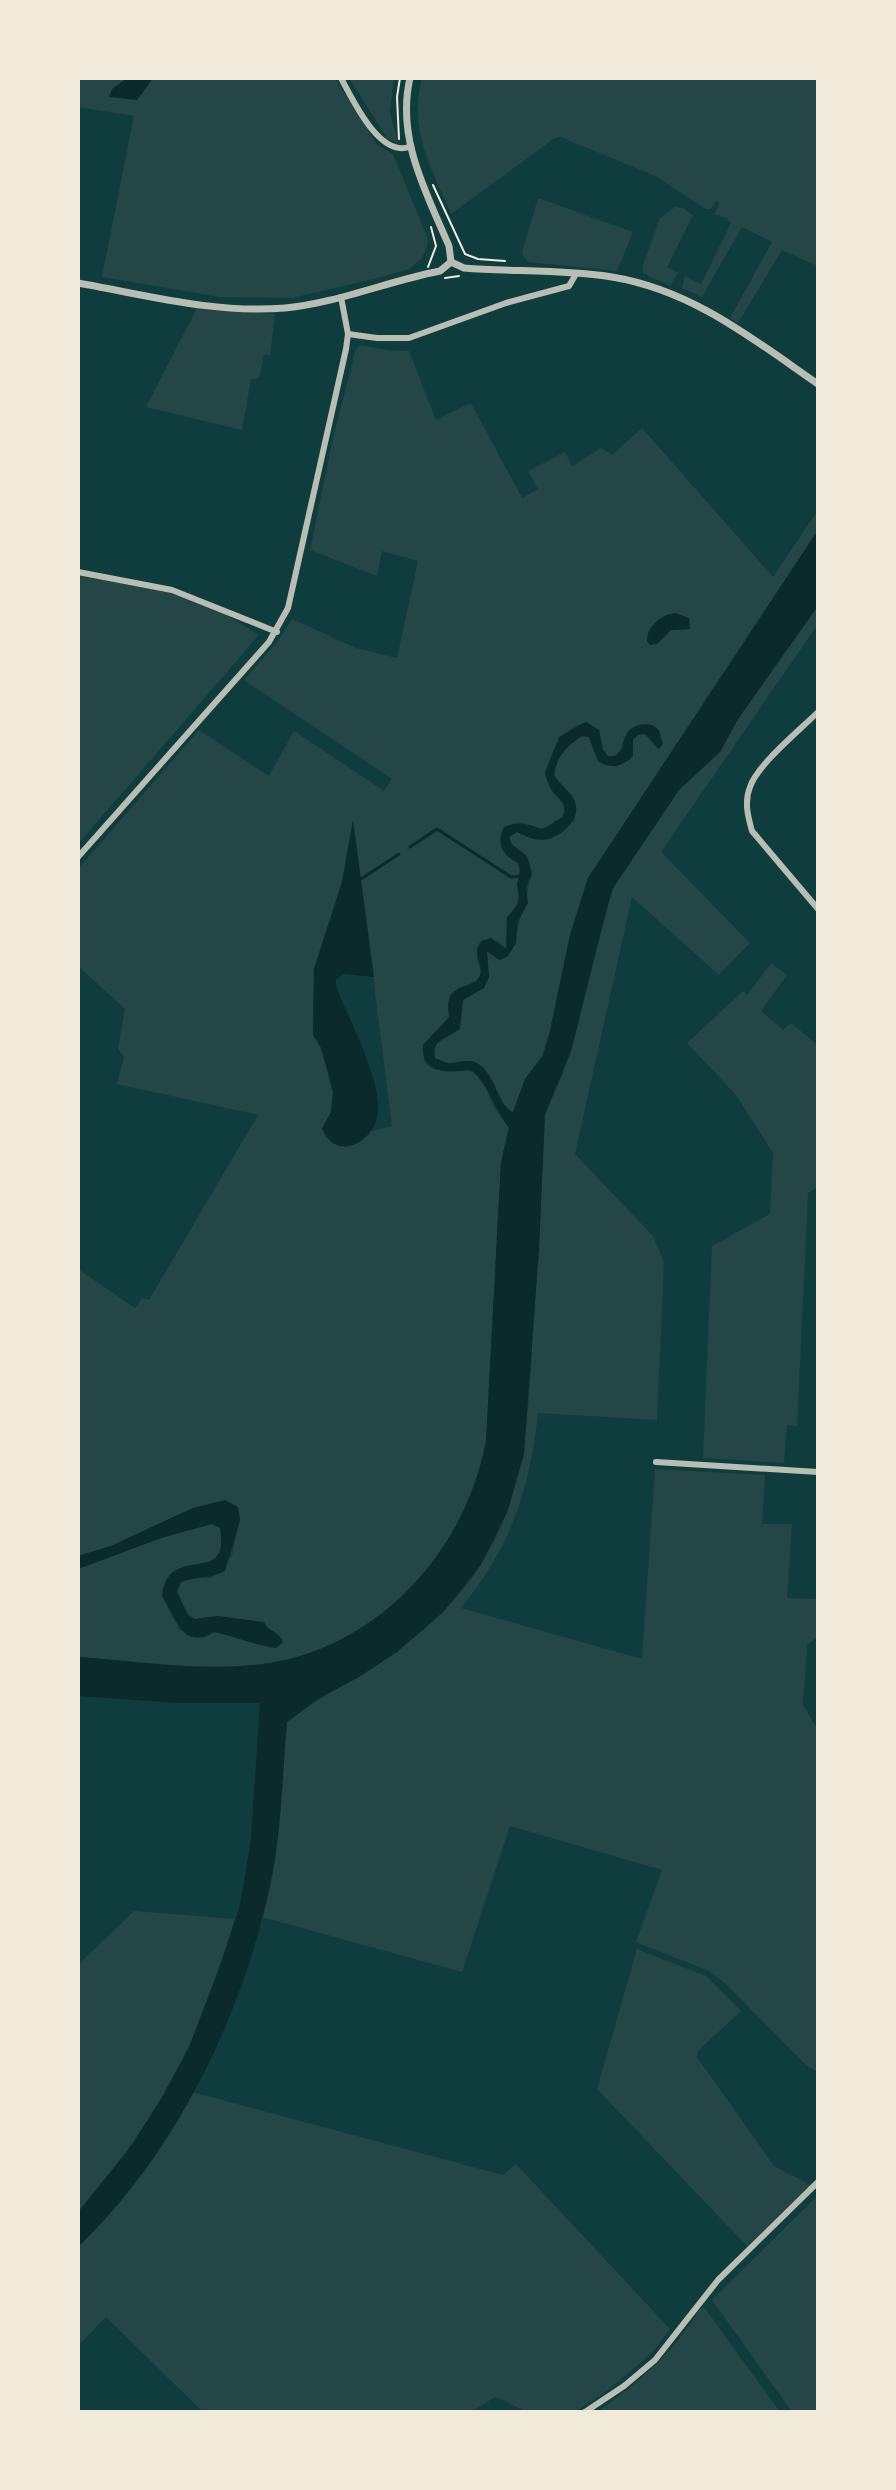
<svg xmlns="http://www.w3.org/2000/svg" width="896" height="2490" font-family="'Public Sans',sans-serif">
  <rect width="100%" height="100%" fill="#0f3d3e"/>
  <!-- green -->
  <g fill="#244646" fill-rule="evenodd">
    <path d="M 78,78 L 127,78 L 119,86 L 137,100 L 153,78 L 335,78 L 377,145 L 393,154 L 428,239 L 427,247 L 421,259 L 409,269 L 378,278 L 292,298 L 219,297 L 102,277 L 134,116 L 78,107 Z"/>
    <path d="M 349,78 L 394,78 L 390,112 L 398,143 L 387,138 Z"/>
    <path d="M 422,78 L 818,78 L 818,266 L 782,250 L 738,323 L 730,318 L 772,242 L 742,227 L 702,297 L 682,288 L 685,276 L 701,284 L 731,223 L 727,218 L 714,214 L 720,203 L 716,201 L 711,209 L 706,209 L 655,176 L 561,137 L 555,138 L 451,214 C 431,167 408,130 422,78 Z"/>
    <path d="M 538,198 L 633,232 L 617,271 L 528,262 L 522,254 L 523,249 Z"/>
    <path d="M 675,207 L 683,208 L 693,215 L 667,267 L 678,273 L 670,286 L 643,273 L 643,265 L 660,218 Z"/>
    <path d="M 197,308 L 275,314 L 270,356 L 264,355 L 259,378 L 251,379 L 242,430 L 146,407 Z"/>
    <path d="M 360,345 L 388,350 L 409,351 L 436,420 L 471,403 L 522,498 L 538,489 L 528,471 L 565,452 L 572,466 L 601,448 L 612,455 L 642,428 L 773,577 L 818,510 L 818,530 L 588,878 L 570,935 L 550,1031 L 542,1056 L 525,1079 L 513,1113 L 502,1102 L 483,1067 L 472,1061 L 448,1064 L 435,1058 L 434,1048 L 438,1042 L 454,1033 L 463,1000 C 495,977 485,989 487,951 L 497,959 L 508,956 C 515,932 537,881 528,860 C 523,849 511,848 509,837 L 517,832 C 545,844 552,839 574,821 C 582,799 563,790 554,775 C 558,755 566,747 582,736 L 589,737 L 594,752 L 616,767 L 638,734 L 645,734 L 657,748 L 661,742 L 659,731 L 625,736 L 623,749 L 615,756 L 608,756 L 603,750 L 599,730 L 587,722 C 560,728 554,750 545,772 C 561,798 580,815 542,829 L 519,822 L 504,827 L 509,858 L 518,863 L 520,870 L 517,885 L 519,896 L 517,905 L 507,918 L 506,949 L 497,940 L 477,957 L 481,974 L 478,980 L 457,989 L 448,1002 L 450,1017 L 423,1045 C 420,1086 458,1062 476,1073 C 486,1079 488,1097 494,1107 C 498,1114 504,1121 509,1128 L 501,1162 L 486,1441 C 465,1555 372,1654 254,1665 C 196,1671 136,1662 78,1657 L 78,1569 L 161,1538 L 206,1524 L 212,1524 L 220,1528 C 230,1585 176,1548 164,1585 C 163,1588 162,1594 163,1597 C 166,1608 175,1620 180,1630 L 204,1638 L 214,1632 C 235,1636 254,1645 276,1648 L 283,1642 L 218,1616 L 195,1619 L 188,1615 L 177,1592 L 181,1582 L 191,1578 L 212,1578 L 232,1556 L 239,1521 L 193,1508 L 111,1546 L 78,1556 L 78,1269 L 135,1308 L 142,1298 L 149,1300 L 258,1115 L 117,1084 L 124,1057 L 118,1048 L 125,1009 L 78,966 L 78,869 L 199,730 L 269,776 L 294,731 L 384,791 L 392,779 L 244,680 L 278,641 L 292,619 L 356,648 L 397,658 L 418,561 L 382,551 L 377,576 L 310,550 L 334,434 L 356,349 ZM 668,614 L 689,629 L 671,630 L 657,644 L 650,645 L 656,622 ZM 353,820 L 392,1126 L 373,1131 L 331,1112 L 333,1092 L 327,1067 L 321,1048 L 313,1035 L 314,969 L 342,882 Z"/>
    <path d="M 78,573 L 193,594 L 259,635 L 78,844 Z"/>
    <path d="M 818,606 L 818,624 L 661,852 L 750,943 L 719,975 L 632,897 L 575,1154 L 653,1236 L 664,1262 L 657,1420 L 538,1413 C 530,1490 510,1548 461,1608 L 642,1659 L 655,1469 L 765,1475 L 762,1524 L 792,1524 L 787,1598 L 818,1599 L 818,1637 L 807,1645 L 803,1705 L 818,1730 L 818,2072 L 806,2065 L 726,1984 L 709,1971 L 636,1942 L 662,1870 L 510,1826 L 462,1972 L 262,1917 L 276,1850 L 287,1722 C 339,1683 399,1657 445,1610 C 531,1521 528,1418 534,1303 C 537,1240 541,1178 545,1115 L 548,1102 L 562,1076 L 578,1026 L 584,993 L 613,888 L 679,790 L 720,752 L 738,719 Z"/>
    <path d="M 771,963 L 787,975 L 761,1011 L 783,1030 L 791,1023 L 815,1043 L 818,1040 L 818,1187 L 808,1193 L 797,1426 L 787,1425 L 784,1463 L 703,1458 L 712,1246 L 770,1214 L 773,1153 L 736,1095 L 687,1043 L 743,991 L 747,995 Z"/>
    <path d="M 134,1911 L 235,1919 C 219,1969 202,2022 178,2070 C 151,2122 115,2167 78,2212 L 78,1965 Z"/>
    <path d="M 637,1949 L 706,1976 L 741,2011 L 698,2051 L 697,2057 L 774,2166 L 811,2185 L 747,2246 L 597,2089 Z"/>
    <path d="M 192,2092 L 503,2175 L 516,2164 L 670,2329 L 651,2354 L 604,2393 L 575,2412 L 528,2412 L 495,2397 L 471,2412 L 203,2412 L 106,2317 L 78,2346 L 78,2247 C 123,2203 165,2150 192,2092 Z"/>
    <path d="M 818,2195 L 818,2412 L 792,2412 L 712,2300 Z"/>
    <path d="M 704,2307 L 780,2412 L 597,2412 C 638,2384 674,2352 700,2309 Z"/>
  </g>
  <!-- water -->
  <g fill="#0a2a2b">
    <path d="M 127,78 L 153,78 L 137,100 L 109,97 L 112,89 Z"/>
    <path d="M 818,530 L 818,606 L 738,719 L 720,752 L 679,790 L 613,888 L 607,908 L 571,1051 L 545,1115 L 539,1250 L 524,1454 L 507,1513 L 480,1566 L 443,1612 L 397,1652 L 359,1677 L 316,1700 L 287,1722 C 282,1776 282,1832 270,1886 C 241,2019 176,2152 78,2247 L 78,2212 L 129,2149 L 161,2099 L 189,2047 L 221,1963 L 239,1908 L 245,1877 L 251,1837 L 260,1703 L 179,1703 L 78,1696 L 78,1657 C 136,1661 196,1671 254,1665 C 372,1654 465,1555 486,1441 L 501,1162 L 509,1128 C 497,1112 484,1077 470,1070 C 448,1073 421,1074 423,1045 L 449,1017 C 443,979 472,992 479,977 C 486,965 470,957 481,941 L 491,938 L 506,949 L 507,918 L 517,905 L 519,897 L 517,885 L 520,870 L 518,863 C 502,855 496,843 504,827 C 519,821 527,824 542,829 C 551,826 554,820 563,818 C 568,804 561,802 554,793 C 549,788 547,779 545,773 L 559,737 L 586,722 L 599,730 L 603,750 L 608,756 L 615,756 C 625,749 621,744 626,735 C 631,724 652,719 659,731 C 661,735 661,740 663,744 L 659,749 L 645,734 L 638,735 L 633,739 L 633,756 C 623,766 611,770 598,761 L 589,737 L 582,736 C 566,747 557,755 554,775 C 560,786 574,792 576,806 C 579,822 557,840 542,840 C 533,840 525,836 517,832 L 509,837 L 512,845 L 527,856 L 532,874 L 526,887 L 528,903 L 518,921 L 516,943 L 508,956 L 500,960 L 487,951 L 489,977 L 484,988 L 463,1000 L 460,1029 C 447,1038 431,1040 435,1058 C 451,1066 451,1062 467,1061 C 489,1059 496,1094 507,1109 L 513,1112 L 525,1079 L 543,1056 L 550,1031 L 570,935 L 588,878 Z"/>
    <path d="M 675,613 L 689,618 L 690,629 L 671,630 L 657,644 L 650,645 L 647,641 C 647,626 661,615 675,613 Z"/>
    <path d="M 353,820 L 374,977 L 344,974 L 336,979 L 336,986 C 349,1020 379,1074 378,1109 C 378,1142 335,1164 322,1128 L 331,1112 L 333,1092 L 321,1048 L 313,1035 L 314,969 L 342,882 Z"/>
    <path d="M 225,1500 L 238,1507 L 240,1520 L 225,1571 C 210,1579 197,1576 181,1582 L 177,1592 L 188,1615 L 195,1619 L 218,1616 L 264,1622 C 267,1631 279,1631 283,1642 L 276,1648 C 254,1645 235,1636 214,1632 C 181,1651 177,1617 162,1596 C 170,1540 231,1589 220,1528 L 212,1524 L 161,1538 L 78,1569 L 78,1556 L 111,1546 L 193,1508 Z"/>
  </g>
  <g fill="none" stroke-linecap="round" stroke-linejoin="round">
    <!-- stream -->
    <g stroke="#0a2a2b" stroke-width="3">
      <path d="M 410,847 L 437,829 L 511,877 L 520,876"/>
      <path d="M 361,879 L 399,854"/>
    </g>
    <!-- path -->
    <g stroke="#f1e9da" stroke-width="2">
      <path d="M 399,139 L 397,97 L 400,78"/>
      <path d="M 433,185 L 465,254 L 478,259 L 505,261"/>
      <path d="M 428,267 L 436,246 L 431,227"/>
      <path d="M 445,278 L 459,276"/>
    </g>
    <!-- minor -->
    <g stroke="#b8beb3" stroke-width="6">
      <path d="M 341,78 C 353,100 379,157 409,147"/>
      <path d="M 348,334 L 377,338 L 409,338 L 506,303 L 569,286 L 576,274"/>
      <path d="M 78,572 L 172,590 L 277,632"/>
      <path d="M 818,712 C 800,730 757,765 750,787 C 744,802 748,817 752,831 L 818,909"/>
      <path d="M 78,857 L 269,642 L 288,608 L 346,349 L 348,334 L 341,297"/>
      <path d="M 656,1462 L 818,1472"/>
      <path d="M 585,2412 L 624,2386 L 655,2360 L 718,2280 L 818,2182"/>
    </g>
    <!-- tertiary -->
    <g stroke="#b8beb3" stroke-width="7">
      <path d="M 410,78 C 396,138 426,192 449,246 L 451,262"/>
      <path d="M 451,262 L 464,268 C 513,272 563,269 612,277 C 692,290 753,339 818,384"/>
      <path d="M 78,283 C 146,295 216,314 285,308 C 338,303 388,281 440,271 L 451,262"/>
    </g>
  </g>
  <!-- border -->
  <rect width="896" height="2490" fill="none" stroke="#f1e9da" stroke-width="160"/>
</svg>
